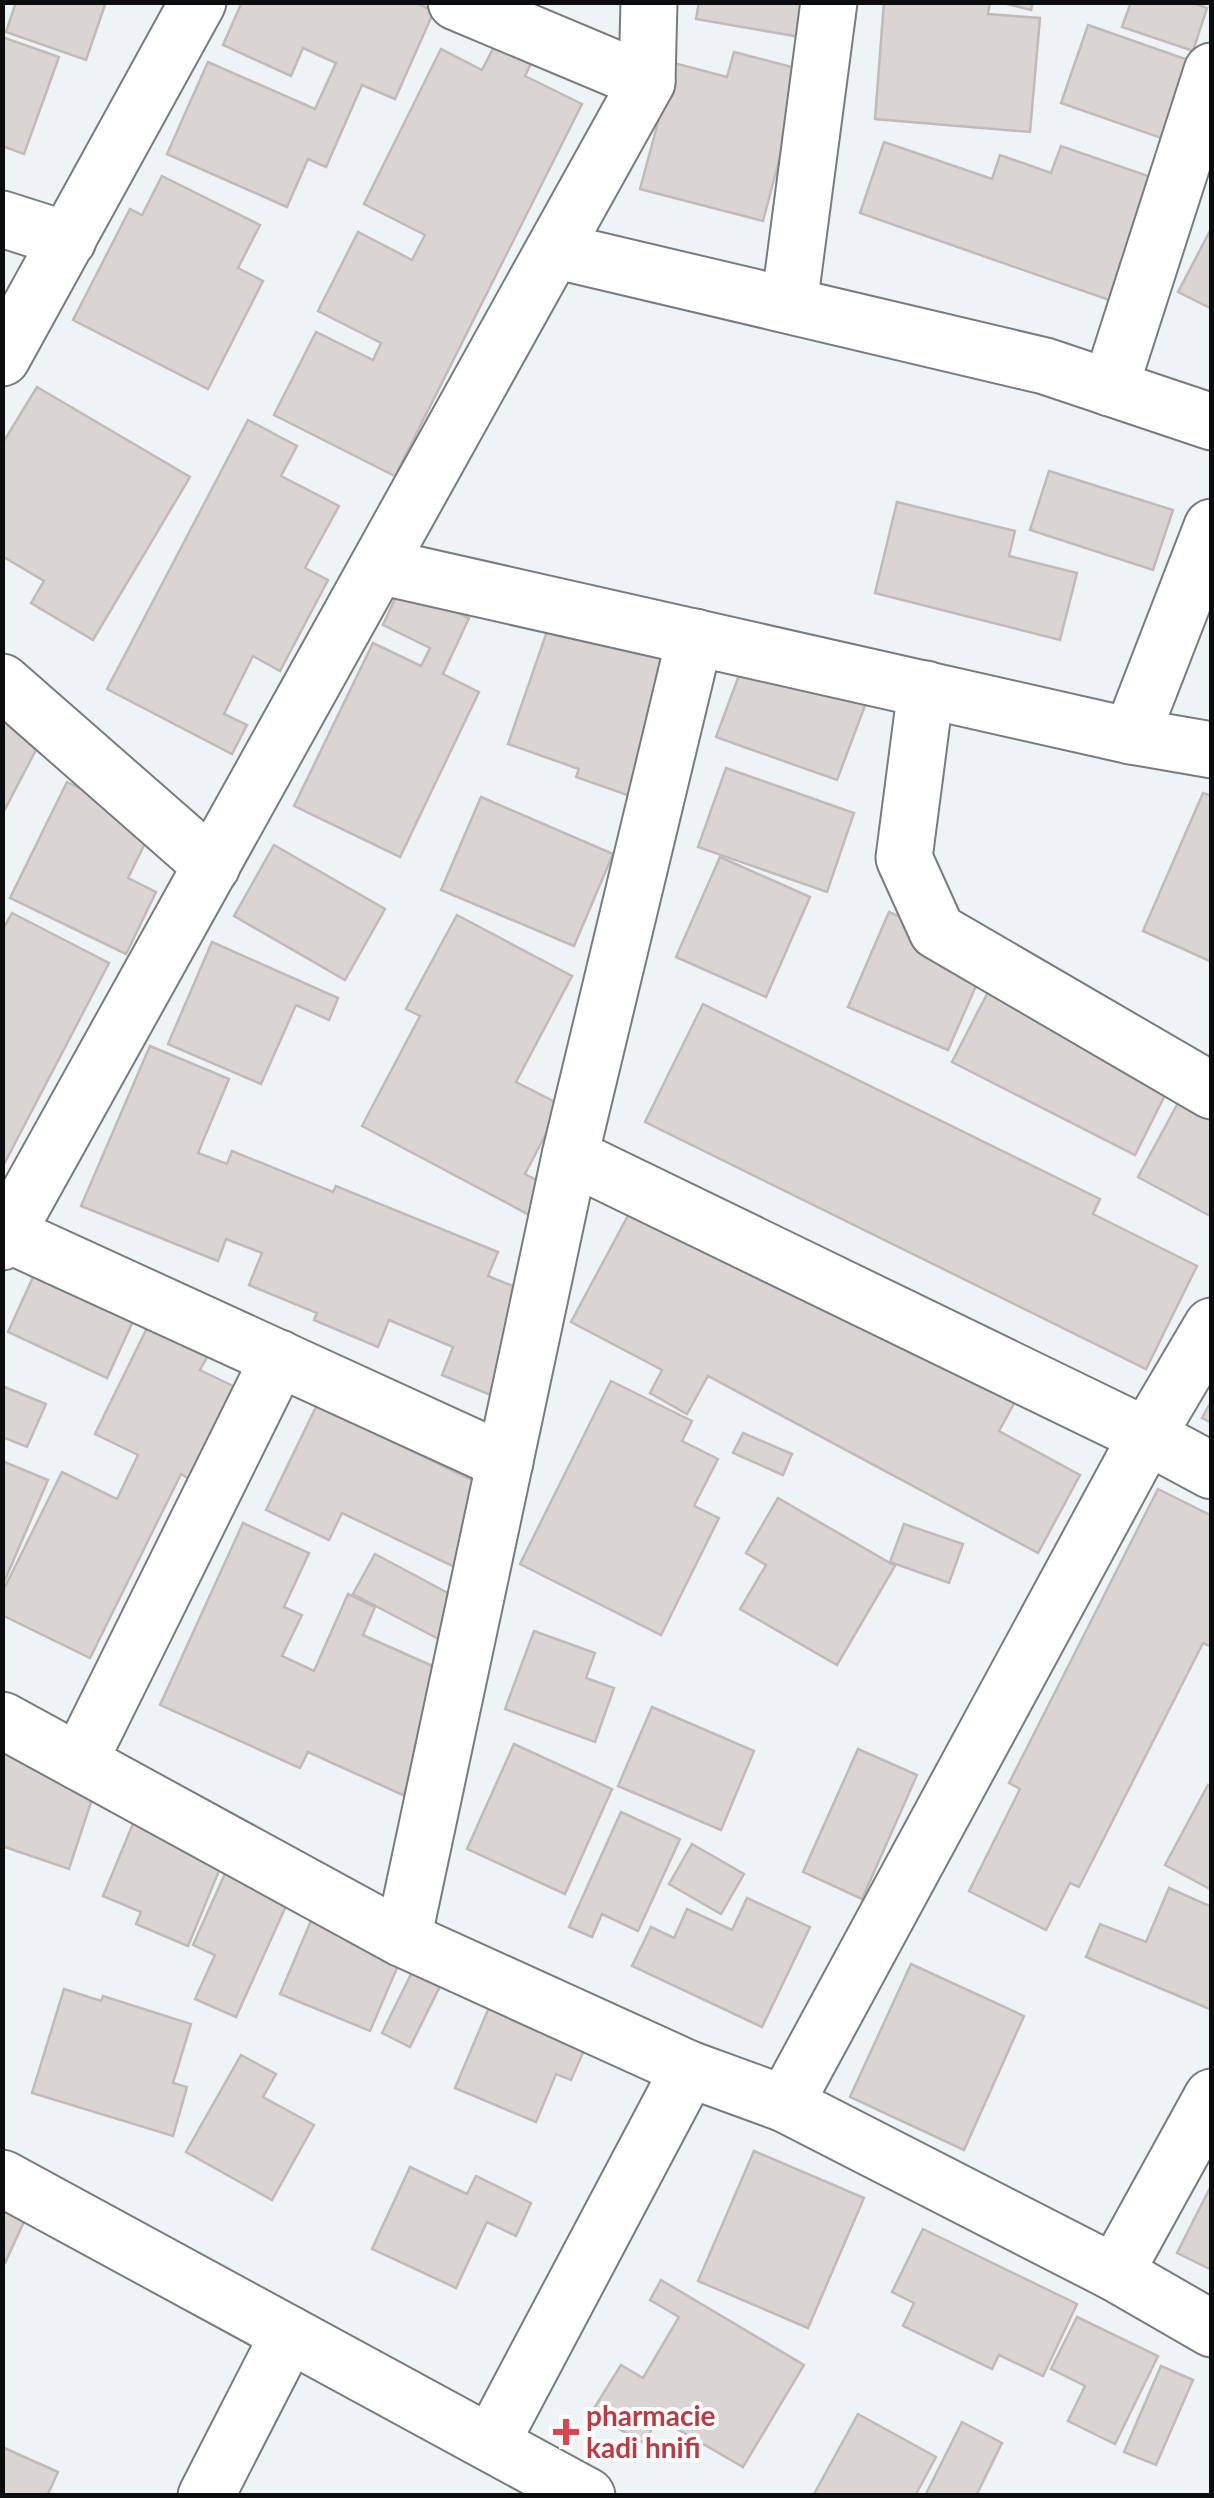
<svg xmlns="http://www.w3.org/2000/svg" width="1214" height="2498" font-family="Lato,sans-serif">
  <rect width="100%" height="100%" fill="#eef3f6"/>
  <!-- building -->
  <g fill="#dad5d3" stroke="#c0bbb8" stroke-width="2.5">
    <path d="M 16,2 L 106,2 L 86,60 L 6,32 Z"/>
    <path d="M 242,2 L 414,2 L 434,11 L 395,99 L 362,85 L 326,167 L 308,159 L 287,207 L 167,154 L 208,62 L 315,109 L 336,63 L 303,48 L 291,76 L 223,45 Z"/>
    <path d="M 699,2 L 818,2 L 812,39 L 696,19 Z"/>
    <path d="M 884,2 L 990,2 L 988,14 L 1040,18 L 1030,132 L 875,119 Z"/>
    <path d="M 999,2 L 1033,2 L 1031,10 Z"/>
    <path d="M 1131,2 L 1190,2 L 1207,8 L 1193,51 L 1122,27 Z"/>
    <path d="M 1088,25 L 1191,61 L 1164,139 L 1061,103 Z"/>
    <path d="M 503,29 L 539,47 L 525,76 L 582,104 L 395,476 L 274,415 L 316,332 L 373,360 L 381,343 L 318,311 L 358,232 L 412,260 L 425,235 L 364,204 L 441,49 L 482,70 Z"/>
    <path d="M 2,37 L 59,57 L 24,154 L 2,146 Z"/>
    <path d="M 734,52 L 803,70 L 763,221 L 640,189 L 674,63 L 727,77 Z"/>
    <path d="M 884,142 L 992,179 L 1000,155 L 1051,173 L 1061,146 L 1151,177 L 1109,300 L 860,213 Z"/>
    <path d="M 162,176 L 260,225 L 238,268 L 263,281 L 208,389 L 73,320 L 130,209 L 142,215 Z"/>
    <path d="M 1212,227 L 1212,309 L 1178,292 Z"/>
    <path d="M 37,387 L 190,477 L 93,640 L 31,603 L 44,581 L 2,556 L 2,444 Z"/>
    <path d="M 248,420 L 297,446 L 281,476 L 339,506 L 305,568 L 328,580 L 280,671 L 253,656 L 224,714 L 247,725 L 232,754 L 107,689 Z"/>
    <path d="M 1049,471 L 1173,510 L 1153,570 L 1030,530 Z"/>
    <path d="M 897,502 L 1015,531 L 1009,556 L 1077,573 L 1060,640 L 875,593 Z"/>
    <path d="M 401,586 L 469,618 L 443,674 L 479,692 L 400,857 L 294,806 L 373,643 L 421,666 L 430,648 L 383,625 Z"/>
    <path d="M 554,611 L 679,655 L 630,796 L 576,777 L 579,769 L 508,744 Z"/>
    <path d="M 751,643 L 872,687 L 837,780 L 716,737 Z"/>
    <path d="M 2,701 L 49,725 L 4,811 L 2,810 Z"/>
    <path d="M 726,768 L 854,813 L 827,892 L 698,847 Z"/>
    <path d="M 67,782 L 154,825 L 128,878 L 156,892 L 126,954 L 10,898 Z"/>
    <path d="M 1203,793 L 1212,796 L 1212,962 L 1143,931 Z"/>
    <path d="M 481,797 L 613,854 L 574,946 L 441,890 Z"/>
    <path d="M 274,845 L 385,909 L 345,980 L 234,916 Z"/>
    <path d="M 720,857 L 810,897 L 766,997 L 676,957 Z"/>
    <path d="M 889,912 L 989,956 L 948,1050 L 848,1007 Z"/>
    <path d="M 12,913 L 109,963 L 2,1168 L 2,931 Z"/>
    <path d="M 457,915 L 572,976 L 516,1082 L 561,1105 L 525,1174 L 551,1188 L 535,1218 L 362,1126 L 420,1016 L 406,1009 Z"/>
    <path d="M 212,942 L 338,998 L 329,1020 L 296,1005 L 261,1084 L 168,1044 Z"/>
    <path d="M 1004,961 L 1186,1053 L 1135,1155 L 952,1062 Z"/>
    <path d="M 703,1004 L 1100,1199 L 1093,1214 L 1197,1266 L 1146,1369 L 645,1122 Z"/>
    <path d="M 150,1046 L 229,1079 L 198,1153 L 227,1164 L 232,1151 L 333,1192 L 336,1186 L 498,1252 L 488,1276 L 533,1294 L 491,1395 L 442,1375 L 453,1347 L 389,1320 L 378,1347 L 314,1320 L 317,1313 L 249,1285 L 262,1253 L 226,1239 L 218,1261 L 81,1206 Z"/>
    <path d="M 1178,1103 L 1212,1121 L 1212,1217 L 1138,1177 Z"/>
    <path d="M 638,1197 L 1016,1400 L 999,1431 L 1080,1475 L 1038,1553 L 708,1376 L 687,1414 L 650,1393 L 662,1370 L 571,1322 Z"/>
    <path d="M 40,1262 L 139,1308 L 107,1378 L 8,1332 Z"/>
    <path d="M 150,1322 L 210,1352 L 200,1370 L 235,1387 L 189,1479 L 181,1474 L 90,1658 L 2,1615 L 2,1593 L 62,1472 L 117,1499 L 138,1455 L 95,1434 Z"/>
    <path d="M 611,1381 L 692,1421 L 682,1441 L 718,1459 L 694,1506 L 719,1518 L 661,1635 L 520,1564 Z"/>
    <path d="M 2,1386 L 46,1404 L 27,1447 L 2,1437 Z"/>
    <path d="M 1212,1400 L 1212,1423 L 1202,1418 Z"/>
    <path d="M 317,1405 L 501,1494 L 463,1571 L 342,1513 L 329,1540 L 266,1510 Z"/>
    <path d="M 743,1433 L 792,1454 L 783,1475 L 733,1453 Z"/>
    <path d="M 2,1461 L 48,1480 L 2,1587 Z"/>
    <path d="M 1158,1489 L 1212,1516 L 1212,1647 L 1203,1643 L 1079,1887 L 1070,1883 L 1046,1930 L 969,1891 L 1020,1789 L 1009,1783 Z"/>
    <path d="M 778,1498 L 895,1566 L 837,1665 L 740,1609 L 766,1565 L 746,1553 Z"/>
    <path d="M 243,1523 L 309,1553 L 284,1607 L 302,1615 L 282,1656 L 314,1671 L 348,1594 L 375,1607 L 363,1635 L 457,1677 L 403,1795 L 308,1752 L 300,1768 L 160,1705 Z"/>
    <path d="M 904,1524 L 963,1544 L 949,1583 L 890,1562 Z"/>
    <path d="M 375,1554 L 474,1607 L 452,1646 L 353,1594 Z"/>
    <path d="M 534,1631 L 595,1653 L 586,1678 L 614,1688 L 595,1742 L 505,1709 Z"/>
    <path d="M 652,1707 L 754,1751 L 721,1830 L 618,1786 Z"/>
    <path d="M 514,1744 L 612,1789 L 565,1894 L 467,1849 Z"/>
    <path d="M 2,1748 L 98,1781 L 69,1869 L 2,1846 Z"/>
    <path d="M 858,1749 L 917,1775 L 862,1899 L 803,1872 Z"/>
    <path d="M 1208,1785 L 1212,1787 L 1212,1890 L 1165,1865 Z"/>
    <path d="M 142,1802 L 232,1839 L 188,1946 L 136,1924 L 141,1912 L 103,1896 Z"/>
    <path d="M 621,1812 L 680,1839 L 638,1931 L 602,1914 L 592,1937 L 569,1927 Z"/>
    <path d="M 692,1844 L 744,1874 L 721,1914 L 669,1884 Z"/>
    <path d="M 228,1867 L 291,1895 L 236,2017 L 195,1999 L 215,1955 L 193,1945 Z"/>
    <path d="M 1169,1888 L 1212,1907 L 1212,2010 L 1086,1957 L 1100,1924 L 1146,1942 Z"/>
    <path d="M 747,1898 L 810,1927 L 762,2027 L 632,1966 L 651,1927 L 674,1938 L 687,1909 L 732,1930 Z"/>
    <path d="M 316,1909 L 406,1947 L 370,2031 L 280,1994 Z"/>
    <path d="M 425,1946 L 453,1960 L 410,2047 L 382,2033 Z"/>
    <path d="M 911,1964 L 1024,2016 L 964,2150 L 850,2097 Z"/>
    <path d="M 64,1989 L 101,2001 L 103,1996 L 191,2024 L 173,2083 L 187,2087 L 173,2136 L 32,2093 Z"/>
    <path d="M 493,1998 L 589,2039 L 571,2080 L 556,2074 L 536,2122 L 455,2088 Z"/>
    <path d="M 241,2055 L 276,2074 L 263,2097 L 314,2125 L 272,2200 L 186,2152 Z"/>
    <path d="M 754,2151 L 864,2198 L 808,2328 L 698,2281 Z"/>
    <path d="M 410,2167 L 467,2194 L 476,2176 L 531,2203 L 516,2236 L 487,2222 L 456,2288 L 372,2249 Z"/>
    <path d="M 1212,2184 L 1212,2270 L 1177,2253 Z"/>
    <path d="M 2,2199 L 29,2211 L 5,2263 L 2,2262 Z"/>
    <path d="M 923,2229 L 1077,2304 L 1043,2376 L 999,2355 L 992,2369 L 903,2326 L 914,2303 L 892,2292 Z"/>
    <path d="M 661,2280 L 804,2365 L 743,2467 L 658,2418 L 644,2443 L 591,2413 L 621,2365 L 643,2378 L 679,2317 L 650,2300 Z"/>
    <path d="M 1077,2317 L 1158,2356 L 1115,2444 L 1068,2421 L 1085,2386 L 1051,2369 Z"/>
    <path d="M 1161,2366 L 1193,2380 L 1156,2465 L 1124,2452 Z"/>
    <path d="M 858,2414 L 936,2457 L 915,2496 L 813,2496 Z"/>
    <path d="M 962,2422 L 1002,2443 L 976,2496 L 925,2496 Z"/>
    <path d="M 2,2447 L 58,2472 L 47,2496 L 2,2496 Z"/>
  </g>
  <g fill="none" stroke-linecap="round" stroke-linejoin="round">
    <!-- minor casing -->
    <g stroke="#787c7f" stroke-width="59">
      <g id="minor">
        <path d="M 456,2 L 647,82"/>
        <path d="M 2,219 L 68,240"/>
        <path d="M 554,250 L 1045,366 L 1212,422"/>
        <path d="M 789,305 L 829,2"/>
        <path d="M 2,358 L 198,2"/>
        <path d="M 1110,388 L 1212,71"/>
        <path d="M 379,566 L 1131,736 L 1212,750"/>
        <path d="M 2,682 L 212,866"/>
        <path d="M 926,689 L 904,858 L 937,931 L 1212,1091"/>
        <path d="M 1131,736 L 1212,527"/>
        <path d="M 570,1156 L 1147,1436 L 1212,1471"/>
        <path d="M 7,1234 L 505,1462"/>
        <path d="M 2,1242 L 647,82 L 649,2"/>
        <path d="M 2,1720 L 403,1939 L 689,2069 L 785,2104 L 1115,2273 L 1212,2329"/>
        <path d="M 79,1762 L 279,1358"/>
        <path d="M 403,1939 L 570,1156 L 695,637"/>
        <path d="M 785,2104 L 1147,1436 L 1212,1326"/>
        <path d="M 2,2178 L 587,2496"/>
        <path d="M 1115,2273 L 1212,2097"/>
        <path d="M 491,2443 L 689,2069"/>
        <path d="M 206,2496 L 289,2334"/>
      </g>
    </g>
    <!-- minor -->
    <use href="#minor" stroke="#fff" stroke-width="55"/>
  </g>
  <!-- markers -->
  <path fill="#e0444e" stroke="#fff" stroke-width="4" d="M561 2417h10v10h10v10h-10v10h-10v-10h-10v-10h10z"/>
  <g text-anchor="middle" stroke-width="8" stroke-linejoin="round" paint-order="stroke">
    <!-- health labels -->
    <g font-size="28" font-weight="bold" fill="#be3a42" stroke="#fff" text-anchor="start">
      <text x="586" y="2426">pharmacie<tspan x="586" dy="32">kadi hnifi</tspan></text>
    </g>
  </g>
  <!-- border -->
  <rect width="1214" height="2498" fill="none" stroke="#0a0c0d" stroke-width="10"/>
</svg>
